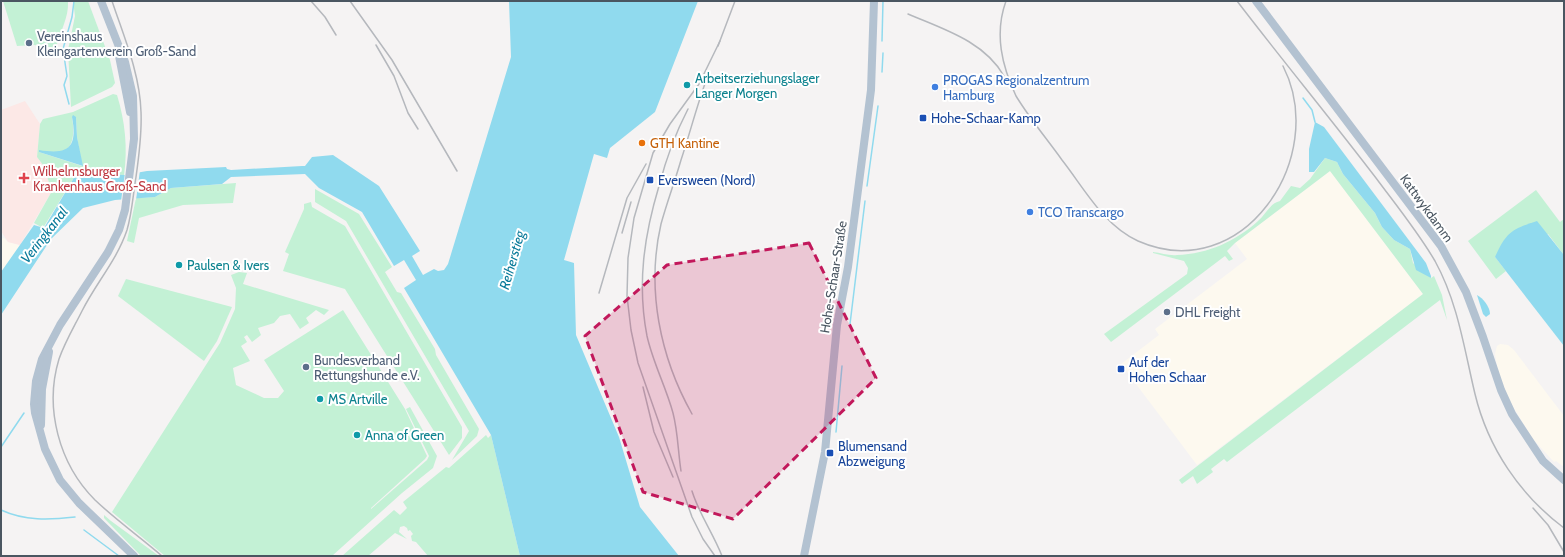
<svg xmlns="http://www.w3.org/2000/svg" width="1565" height="557" font-family="Cabin,sans-serif">
  <rect width="100%" height="100%" fill="#f5f3f3"/>
  <!-- commercial -->
  <g fill="#fdf9ef">
    <path d="M 1330,171 L 1423,294 L 1197,465 L 1121,364 L 1159,335 L 1155,329 L 1247,259 L 1235,243 Z"/>
    <path d="M 4,238 L 8,242 L 20,245 L 1,272 L 1,239 Z"/>
    <path d="M 1500,344 L 1508,345 L 1514,350 L 1564,416 L 1564,467 L 1556,461 L 1554,462 L 1533,439 L 1509,400 L 1498,371 L 1495,354 L 1497,346 Z"/>
  </g>
  <!-- medical -->
  <path fill="#fce8e6" d="M 25,101 L 40,124 L 37,157 L 43,165 L 52,191 L 20,245 L 8,242 L 1,231 L 1,110 Z"/>
  <!-- green -->
  <g fill="#c3f1d5" fill-rule="evenodd">
    <path d="M 3,1 L 68,1 C 69,18 60,31 56,48 L 34,45 L 17,46 Z"/>
    <path d="M 73,1 L 88,1 L 110,60 L 115,83 L 112,87 L 71,107 L 68,50 L 75,16 Z"/>
    <path d="M 113,94 L 117,95 C 125,121 128,148 124,175 L 81,172 L 75,176 L 43,228 L 34,223 L 52,191 L 43,165 L 37,157 L 40,124 L 43,119 L 73,112 ZM 72,117 L 76,117 L 77,137 L 82,166 L 39,152 C 46,152 53,153 59,152 C 76,150 74,129 72,117 Z"/>
    <path d="M 1325,158 L 1337,162 L 1343,174 L 1375,213 L 1382,227 L 1394,240 L 1410,249 L 1413,263 L 1431,278 L 1434,276 L 1442,295 L 1447,320 L 1440,300 L 1227,462 L 1224,459 L 1211,469 L 1213,472 L 1197,484 L 1193,476 L 1182,484 L 1179,480 L 1423,294 L 1330,171 L 1235,243 L 1227,251 L 1233,259 L 1229,261 L 1225,256 L 1111,342 L 1104,334 L 1187,274 L 1188,268 L 1184,261 L 1153,253 L 1153,252 C 1161,253 1170,256 1177,255 C 1208,254 1236,241 1258,221 C 1266,214 1270,203 1280,201 L 1291,186 L 1300,188 L 1310,179 Z"/>
    <path d="M 236,183 L 233,203 L 183,205 L 139,218 L 134,243 L 127,241 L 136,198 L 155,197 L 171,188 Z"/>
    <path d="M 315,189 L 359,214 L 392,267 L 385,272 L 397,292 L 401,293 L 435,349 L 436,355 L 479,429 L 477,436 L 452,460 L 469,431 L 346,221 L 315,202 Z"/>
    <path d="M 1536,190 L 1560,222 L 1564,219 L 1564,255 L 1548,234 L 1495,257 L 1506,271 L 1496,279 L 1468,241 Z"/>
    <path d="M 311,202 L 312,207 L 345,226 L 462,427 L 462,438 L 449,455 L 345,289 L 283,271 L 289,254 L 285,252 L 304,209 L 304,204 Z"/>
    <path d="M 239,272 L 247,273 L 243,284 L 329,310 L 324,315 L 316,310 L 306,318 L 309,323 L 300,329 L 290,314 L 280,316 L 274,323 L 258,328 L 261,335 L 252,342 L 247,335 L 244,337 L 247,342 L 241,346 L 250,361 L 233,368 L 236,385 L 264,398 L 278,398 L 284,391 L 264,360 L 343,310 L 405,409 L 427,456 L 425,459 L 371,508 L 371,509 L 427,460 L 429,456 L 406,409 L 410,407 L 437,456 L 433,468 L 402,493 L 332,556 L 165,556 L 112,512 L 220,343 L 235,309 L 236,288 L 231,275 Z"/>
    <path d="M 126,279 L 232,307 L 217,341 L 204,361 L 118,296 Z"/>
    <path d="M 486,435 L 488,438 L 491,435 L 520,556 L 428,556 L 416,542 L 412,541 L 411,536 L 413,534 L 410,530 L 408,531 L 407,528 L 404,526 L 400,527 L 399,532 L 407,539 L 395,533 L 368,556 L 342,556 L 394,510 L 400,515 L 407,508 L 403,502 L 446,467 L 449,468 Z"/>
    <path d="M 104,515 L 111,521 L 159,556 L 141,556 L 104,518 Z"/>
  </g>
  <!-- water -->
  <g fill="#90daee">
    <path d="M 509,1 L 698,1 L 655,112 L 610,148 L 607,158 L 594,154 L 564,260 L 574,263 L 576,335 L 619,437 L 640,507 L 679,556 L 520,556 L 491,435 L 404,288 L 416,280 L 404,260 L 394,266 L 362,212 L 319,188 L 305,174 L 231,177 L 222,184 L 171,188 L 155,197 L 115,200 L 83,208 L 51,239 L 1,315 L 1,272 L 34,225 L 44,228 L 75,176 L 81,172 L 124,175 L 147,171 L 226,167 L 227,169 L 231,170 L 302,166 L 305,166 L 312,157 L 333,155 L 379,186 L 420,251 L 412,256 L 423,275 L 434,269 L 438,271 L 444,270 L 448,264 L 511,57 Z"/>
    <path d="M 73,115 L 76,117 L 77,137 L 83,166 L 39,152 L 39,150 C 68,155 78,148 72,117 Z"/>
    <path d="M 1315,122 L 1324,127 L 1426,263 L 1431,276 L 1431,278 L 1416,270 L 1410,249 L 1394,240 L 1382,227 L 1375,213 L 1343,174 L 1337,162 L 1325,158 L 1314,172 L 1309,172 L 1309,149 Z"/>
    <path d="M 1537,221 L 1564,255 L 1564,346 L 1495,257 C 1506,232 1512,229 1537,221 Z"/>
    <path d="M 1477,295 C 1483,298 1490,307 1490,314 L 1486,317 L 1483,314 Z"/>
  </g>
  <!-- pier -->
  <path fill="#f5f3f3" d="M 140,170 L 136,200 L 121,201 L 125,173 Z"/>
  <g fill="none" stroke-linecap="round" stroke-linejoin="round">
    <!-- stream -->
    <g stroke="#90daee" stroke-width="1.5">
      <path d="M 882,41 L 883,1"/>
      <path d="M 882,72 L 883,53"/>
      <path d="M 1303,98 L 1312,110 L 1315,122"/>
      <path d="M 69,104 L 64,85 L 67,76 L 63,49 L 72,17 L 74,1"/>
      <path d="M 867,186 L 878,106"/>
      <path d="M 850,324 L 865,201"/>
      <path d="M 836,432 L 842,366"/>
      <path d="M 1,447 L 24,413"/>
      <path d="M 1,510 C 25,521 49,520 75,517"/>
      <path d="M 84,530 L 119,556"/>
    </g>
    <!-- major -->
    <g stroke="#b3c2d1" stroke-width="8">
      <path d="M 101,1 L 125,62 L 133,96 L 134,139 L 125,210 L 119,230 L 108,252 L 60,325 L 42,359 L 36,381 L 34,404 L 35,413 L 45,449 L 60,480 L 79,503 L 134,556"/>
      <path d="M 1256,1 L 1441,246 L 1466,292 L 1483,337 L 1501,390 L 1512,414 L 1543,461 L 1564,480"/>
      <path d="M 119,56 L 130,112"/>
      <path d="M 41,425 L 42,389 L 49,352"/>
      <path d="M 804,556 L 825,452 L 837,325 L 848,267 L 871,90 L 874,1"/>
    </g>
    <!-- rail -->
    <g stroke="#b5b8bd" stroke-width="1.5">
      <path d="M 112,1 C 124,37 140,74 141,112 C 142,134 139,156 136,177 C 133,195 132,213 127,230 C 117,260 96,283 82,311 C 74,327 65,342 59,359 C 44,408 59,464 95,500 C 116,520 140,537 162,556"/>
      <path d="M 311,1 L 325,17 L 336,35"/>
      <path d="M 350,1 L 392,60 L 457,171"/>
      <path d="M 1006,1 C 994,34 1002,66 1016,96 C 1030,119 1047,139 1062,160 C 1084,188 1104,226 1138,241 C 1242,287 1330,158 1283,66"/>
      <path d="M 1237,1 C 1283,61 1331,119 1376,178 C 1396,205 1418,232 1435,261 C 1458,303 1464,348 1475,394 C 1488,448 1520,495 1564,528"/>
      <path d="M 908,14 C 943,29 984,41 1004,76"/>
      <path d="M 376,45 L 394,76 L 408,113 L 418,129"/>
      <path d="M 718,46 L 735,1"/>
      <path d="M 622,233 L 631,202"/>
      <path d="M 599,293 L 627,198 L 646,164"/>
      <path d="M 643,387 L 654,432 L 673,477"/>
      <path d="M 692,414 C 660,357 646,289 661,224 C 667,202 675,181 681,160 C 690,133 697,105 707,78"/>
      <path d="M 681,471 C 678,452 678,432 673,413 C 666,387 653,363 647,336 C 637,284 644,236 659,186 C 666,159 675,134 688,109"/>
      <path d="M 692,491 C 699,514 713,533 722,556"/>
      <path d="M 1533,508 L 1548,525 L 1564,552"/>
      <path d="M 715,556 L 703,539 L 692,517 L 638,363 L 631,330 L 627,296 L 628,258 L 634,218 L 653,153 L 670,124 L 699,84 L 720,41"/>
    </g>
  </g>
  <!-- marked area -->
  <path fill="#c2185b" fill-opacity="0.2" stroke="#c2185b" stroke-width="3" stroke-dasharray="8 5" stroke-linejoin="round" d="M 809,243 L 876,378 L 733,519 L 643,492 L 585,336 L 667,265 Z"/>
  <!-- markers -->
  <g fill="#5c6f8a" stroke="#fff" stroke-width="1.5">
    <circle cx="29" cy="43" r="4"/>
    <circle cx="1167" cy="312" r="4"/>
    <circle cx="306" cy="367" r="4"/>
  </g>
  <g fill="#0f9aa8" stroke="#fff" stroke-width="1.5">
    <circle cx="687" cy="85" r="4"/>
    <circle cx="179" cy="265" r="4"/>
    <circle cx="320" cy="399" r="4"/>
    <circle cx="357" cy="435" r="4"/>
  </g>
  <g fill="#3f7fe0" stroke="#fff" stroke-width="1.5">
    <circle cx="935" cy="87" r="4"/>
    <circle cx="1030" cy="212" r="4"/>
  </g>
  <g fill="#1a4fb4" stroke="#fff" stroke-width="1.5">
    <rect x="919" y="114" width="8" height="8" rx="2"/>
    <rect x="646" y="176" width="8" height="8" rx="2"/>
    <rect x="1117" y="365" width="8" height="8" rx="2"/>
    <rect x="826" y="449" width="8" height="8" rx="2"/>
  </g>
  <circle fill="#e8710a" stroke="#fff" stroke-width="1.5" cx="642" cy="143" r="4"/>
  <path fill="#e0444e" stroke="#fff" stroke-width="1.5" d="M22 172h4v4h4v4h-4v4h-4v-4h-4v-4h4z"/>
  <g text-anchor="middle" stroke-width="4" stroke-linejoin="round" paint-order="stroke">
    <!-- service labels -->
    <g font-size="13" fill="#4e5e75" stroke="#fff" text-anchor="start">
      <text x="37" y="41">Vereinshaus<tspan x="37" dy="15">Kleingartenverein Groß-Sand</tspan></text>
      <text x="1175" y="317">DHL Freight</text>
      <text x="314" y="365">Bundesverband<tspan x="314" dy="15">Rettungshunde e.V.</tspan></text>
    </g>
    <!-- culture labels -->
    <g font-size="13" fill="#0d838f" stroke="#fff" text-anchor="start">
      <text x="695" y="83">Arbeitserziehungslager<tspan x="695" dy="15">Langer Morgen</tspan></text>
      <text x="187" y="270">Paulsen &amp; Ivers</text>
      <text x="328" y="404">MS Artville</text>
      <text x="365" y="440">Anna of Green</text>
    </g>
    <!-- shop labels -->
    <g font-size="13" fill="#366cbe" stroke="#fff" text-anchor="start">
      <text x="943" y="85">PROGAS Regionalzentrum<tspan x="943" dy="15">Hamburg</tspan></text>
      <text x="1038" y="217">TCO Transcargo</text>
    </g>
    <!-- transit labels -->
    <g font-size="13" fill="#164399" stroke="#fff" text-anchor="start">
      <text x="931" y="123">Hohe-Schaar-Kamp</text>
      <text x="658" y="185">Eversween (Nord)</text>
      <text x="1129" y="367">Auf der<tspan x="1129" dy="15">Hohen Schaar</tspan></text>
      <text x="838" y="451">Blumensand<tspan x="838" dy="15">Abzweigung</tspan></text>
    </g>
    <!-- food labels -->
    <g font-size="13" fill="#c56008" stroke="#fff" text-anchor="start">
      <text x="650" y="148">GTH Kantine</text>
    </g>
    <!-- health labels -->
    <g font-size="13" fill="#be3a42" stroke="#fff" text-anchor="start">
      <text x="33" y="176">Wilhelmsburger<tspan x="33" dy="15">Krankenhaus Groß-Sand</tspan></text>
    </g>
    <!-- street labels -->
    <g font-size="13" fill="#4a5661" stroke="#fff">
      <text transform="translate(1427 208) rotate(54)" y="5">Kattwykdamm</text>
      <text transform="translate(833 277) rotate(-81)" y="5">Hohe-Schaar-Straße</text>
    </g>
    <!-- water labels -->
    <g font-size="14" font-style="italic" fill="#0c7c9b" stroke="#fff">
      <text transform="translate(44 235) rotate(-52)" y="5">Veringkanal</text>
      <text transform="translate(512 260) rotate(-74)" y="5">Reiherstieg</text>
    </g>
  </g>
  <!-- border -->
  <rect width="1565" height="557" fill="none" stroke="#4a5661" stroke-width="4"/>
</svg>
